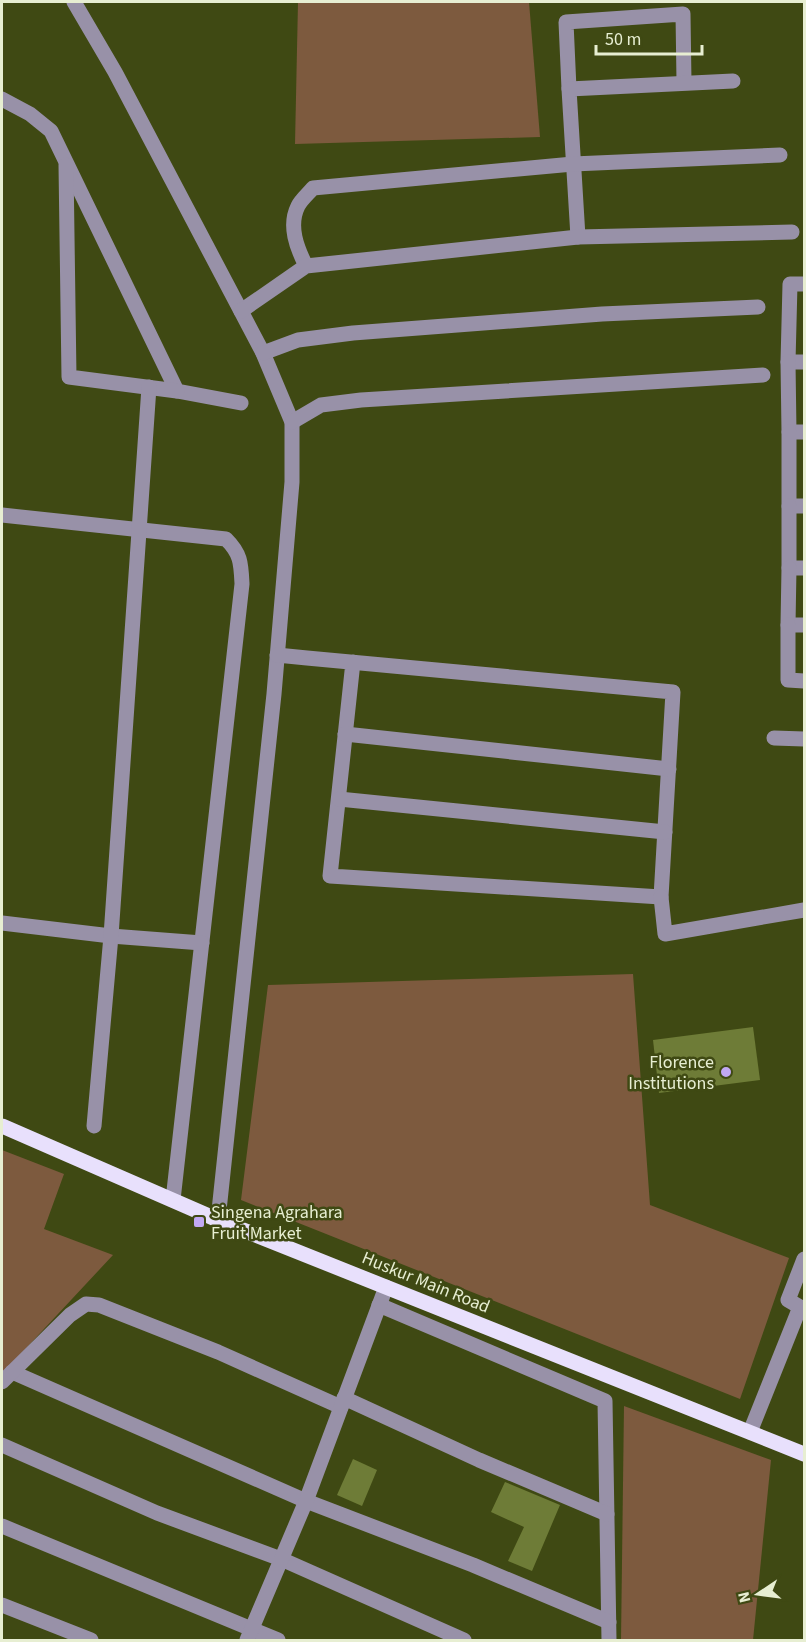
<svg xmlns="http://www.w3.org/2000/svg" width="806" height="1642" font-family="'Source Sans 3',sans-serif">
  <rect width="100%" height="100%" fill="#3f4913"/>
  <!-- grass -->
  <g fill="#7d5a3e">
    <path d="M 298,2 L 529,2 L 540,137 L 295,144 Z"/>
    <path d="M 633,974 L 650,1205 L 789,1258 L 740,1399 L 241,1200 L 268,985 Z"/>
    <path d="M 2,1150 L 64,1174 L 44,1229 L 113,1255 L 2,1374 Z"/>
    <path d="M 624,1406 L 771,1460 L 753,1640 L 621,1640 Z"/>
  </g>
  <!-- building -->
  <g fill="#6e7c37">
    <path d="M 753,1027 L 760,1080 L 659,1093 L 653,1040 Z"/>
    <path d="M 353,1459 L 377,1470 L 362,1506 L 337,1495 Z"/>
    <path d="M 505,1482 L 560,1505 L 532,1571 L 508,1561 L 524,1527 L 491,1512 Z"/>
  </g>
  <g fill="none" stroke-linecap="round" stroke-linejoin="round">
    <!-- minor -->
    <g stroke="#9891a8" stroke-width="15">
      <path d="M 74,2 L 115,72 L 263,353 L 292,422 L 292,482 L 274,694 L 218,1220"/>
      <path d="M 569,89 L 566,22 L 683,14 L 684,82"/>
      <path d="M 2,99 L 30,114 L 51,131 L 177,391 L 241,403"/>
      <path d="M 66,165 L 69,377 L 177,391"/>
      <path d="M 578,237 L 569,89 L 733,81"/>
      <path d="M 306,266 C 297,248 288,226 298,206 C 301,200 309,193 313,188 L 573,164 L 780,155"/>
      <path d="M 804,284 L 790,284 L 788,362 L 804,362"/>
      <path d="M 241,311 L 306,266 L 578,237 L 792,232"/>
      <path d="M 263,353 L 298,340 L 353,333 L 602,314 L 758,307"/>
      <path d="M 788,362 L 789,432 L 804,432"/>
      <path d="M 292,422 L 321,405 L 361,400 L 763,375"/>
      <path d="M 789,432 L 789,506 L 804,506"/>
      <path d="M 789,506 L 789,568 L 804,568"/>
      <path d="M 2,515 L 226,539 C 241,554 241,563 242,584 L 173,1200"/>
      <path d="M 789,568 L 788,625 L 804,625"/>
      <path d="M 788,625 L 788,680 L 804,681"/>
      <path d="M 277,655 L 307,658 L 673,692 L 661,897 L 330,876 L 353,662"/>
      <path d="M 345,734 L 669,769"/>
      <path d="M 774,738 L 804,739"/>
      <path d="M 339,799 L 665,832"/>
      <path d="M 661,897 L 665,934 L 804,910"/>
      <path d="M 2,923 L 111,936 L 202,943"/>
      <path d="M 94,1126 L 111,936 L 149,387"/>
      <path d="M 379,1305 L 605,1401 L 609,1640"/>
      <path d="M 12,1372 L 306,1501 L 473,1565 L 609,1622"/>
      <path d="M 2,1382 L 70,1315 L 86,1304 L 99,1305 L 218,1352 L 341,1407"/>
      <path d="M 344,1398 L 479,1460 L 607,1514"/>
      <path d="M 750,1432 L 800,1307 L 788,1300 L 804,1259"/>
      <path d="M 2,1445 L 157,1513 L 281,1559 L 464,1640"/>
      <path d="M 2,1526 L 278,1640"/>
      <path d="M 2,1605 L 91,1640"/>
      <path d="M 247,1640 L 306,1501 L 386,1287"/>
    </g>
    <!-- major -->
    <path stroke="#e8e0fc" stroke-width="15" d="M 2,1126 L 218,1220 L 804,1454"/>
  </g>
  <!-- markers -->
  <g fill="#c1a8f3" stroke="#3f4913" stroke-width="2">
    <circle cx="726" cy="1072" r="6"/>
    <rect x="193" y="1216" width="12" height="12" rx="3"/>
  </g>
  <g text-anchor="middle" stroke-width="5" stroke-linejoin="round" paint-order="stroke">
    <!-- poi labels -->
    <g font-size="18" fill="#e7eed2" stroke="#3f4913" text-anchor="end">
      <text x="714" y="1068">Florence<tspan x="714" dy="21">Institutions</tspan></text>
      <text x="211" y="1218" text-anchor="start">Singena Agrahara<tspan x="211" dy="21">Fruit Market</tspan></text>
    </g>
    <!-- street labels -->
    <g font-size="18" fill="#e7eed2" stroke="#3f4913">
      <text transform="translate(426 1282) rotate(22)" y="6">Huskur Main Road</text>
    </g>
  </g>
  <!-- border -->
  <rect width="806" height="1642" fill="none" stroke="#e7eed2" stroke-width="6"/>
  <!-- north arrow -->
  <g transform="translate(758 1594) rotate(257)" stroke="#3f4913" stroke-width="4.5" paint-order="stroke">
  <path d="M0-4.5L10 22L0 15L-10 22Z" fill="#e7eed2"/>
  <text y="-9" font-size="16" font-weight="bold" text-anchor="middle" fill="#e7eed2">N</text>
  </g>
  <!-- scale -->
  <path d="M596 45v9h106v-9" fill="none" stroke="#e7eed2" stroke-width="3"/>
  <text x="605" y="45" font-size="18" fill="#e7eed2" stroke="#3f4913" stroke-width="4.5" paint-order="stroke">50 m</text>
</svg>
